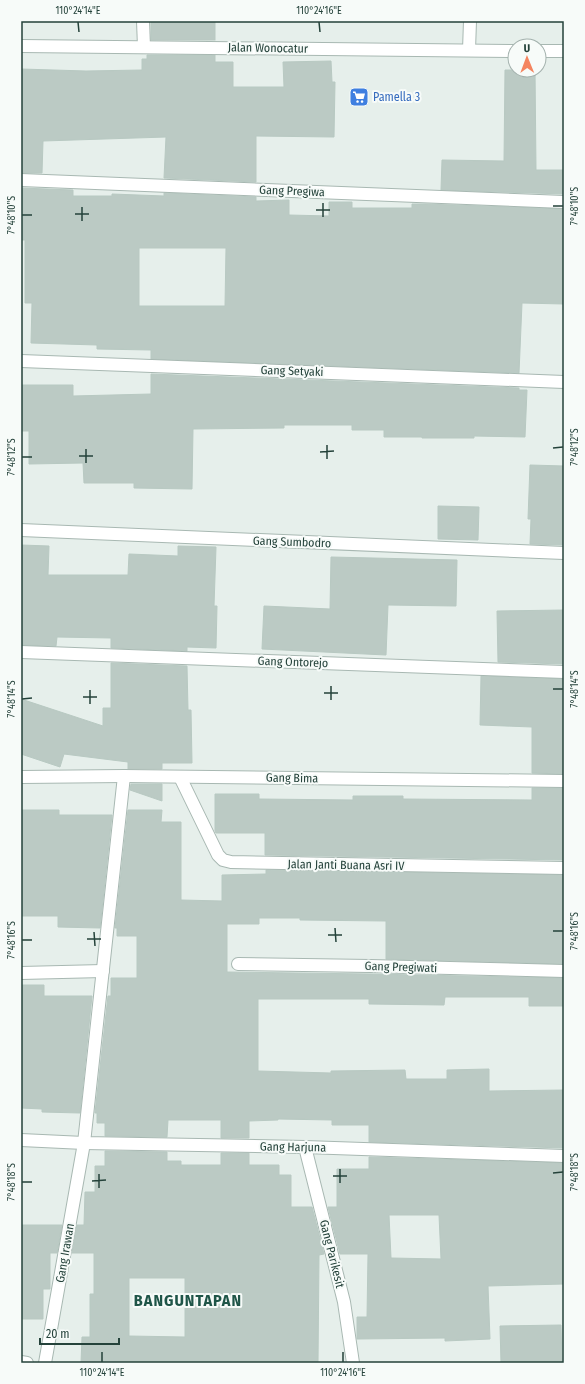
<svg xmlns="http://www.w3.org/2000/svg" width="585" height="1384" font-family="'Fira Sans Condensed',sans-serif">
  <rect width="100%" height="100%" fill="#e6efeb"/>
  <!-- building -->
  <g fill="#bbcac4" stroke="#b8c9c2" fill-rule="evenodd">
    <rect x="151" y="21" width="64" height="19"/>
    <path d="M 147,55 L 215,55 L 215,62 L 233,62 L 233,87 L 284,87 L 283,62 L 331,61 L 332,82 L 335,82 L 334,137 L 256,136 L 256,182 L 164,178 L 166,137 L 43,141 L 42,173 L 21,173 L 21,69 L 86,71 L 142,70 L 142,59 L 147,59 Z"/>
    <path d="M 505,70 L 535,70 L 536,170 L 564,170 L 564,194 L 441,190 L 442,160 L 504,161 Z"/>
    <path d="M 21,188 L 73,190 L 73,196 L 112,196 L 112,194 L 164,196 L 164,193 L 256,197 L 256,201 L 289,200 L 289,215 L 329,216 L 329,202 L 352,202 L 352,208 L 412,208 L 412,204 L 425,204 L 564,209 L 564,304 L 522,303 L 519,373 L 151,359 L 151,350 L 97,349 L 97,345 L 31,343 L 32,303 L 25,303 L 25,240 L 21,240 ZM 139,248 L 226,248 L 225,306 L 139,306 Z"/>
    <path d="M 151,374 L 519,388 L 519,390 L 527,390 L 525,437 L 474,436 L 474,438 L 422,438 L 422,437 L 384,437 L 384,430 L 352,430 L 352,425 L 284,425 L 284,428 L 193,429 L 192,489 L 134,488 L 134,483 L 84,483 L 83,463 L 29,464 L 29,431 L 21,431 L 21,385 L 73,385 L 73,396 L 151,394 Z"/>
    <path d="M 530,465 L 564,466 L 563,522 L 564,522 L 564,545 L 530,544 L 531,519 L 528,519 Z"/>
    <path d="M 438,506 L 479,507 L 478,540 L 438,539 Z"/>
    <path d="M 21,545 L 49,546 L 48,575 L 128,575 L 129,554 L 178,556 L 178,546 L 216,547 L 214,606 L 217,606 L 216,648 L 187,647 L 187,651 L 111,648 L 111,638 L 57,637 L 56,646 L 21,645 Z"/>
    <path d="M 331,557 L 457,560 L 456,606 L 388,605 L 386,655 L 262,649 L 264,606 L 330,609 Z"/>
    <path d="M 564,610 L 564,664 L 498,662 L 497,611 Z"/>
    <path d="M 111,663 L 187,666 L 188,710 L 191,710 L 192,763 L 162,763 L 162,769 L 128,769 L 128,762 L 64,754 L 60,767 L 21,754 L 21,699 L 103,726 L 103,708 L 111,708 Z"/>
    <path d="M 481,676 L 564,679 L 564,774 L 532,773 L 532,727 L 480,725 Z"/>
    <path d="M 131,784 L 162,784 L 162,801 L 130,790 Z"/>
    <path d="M 532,788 L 564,788 L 564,860 L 265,855 L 265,833 L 216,833 L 215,831 L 215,794 L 259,794 L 259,799 L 353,800 L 353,796 L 403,796 L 403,799 L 532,800 Z"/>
    <path d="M 21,810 L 59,810 L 59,815 L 112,815 L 100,928 L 58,927 L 58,916 L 21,916 Z"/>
    <path d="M 128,810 L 162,810 L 161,822 L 181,822 L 181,900 L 222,901 L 222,875 L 266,874 L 266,870 L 563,875 L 564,964 L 386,959 L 386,921 L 300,920 L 300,918 L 259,918 L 259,924 L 227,924 L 227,972 L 370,974 L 564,978 L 564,1006 L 529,1006 L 529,997 L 445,997 L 444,1005 L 369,1004 L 369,999 L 258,999 L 258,1071 L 331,1073 L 331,1071 L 405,1070 L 406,1079 L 447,1079 L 447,1070 L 489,1069 L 489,1091 L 564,1090 L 564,1148 L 369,1142 L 369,1125 L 332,1125 L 332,1120 L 278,1119 L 278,1120 L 249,1121 L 249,1138 L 221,1138 L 221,1120 L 168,1120 L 167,1137 L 105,1136 L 105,1123 L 97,1123 L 97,1113 L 95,1113 L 108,996 L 111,996 L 111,978 L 137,978 L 137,936 L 117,936 L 117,928 L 115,928 Z"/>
    <path d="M 21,985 L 44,985 L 44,996 L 92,996 L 80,1113 L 42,1112 L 42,1109 L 21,1108 Z"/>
    <path d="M 105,1151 L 167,1152 L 167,1161 L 181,1161 L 181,1165 L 221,1165 L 221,1153 L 249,1153 L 249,1165 L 279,1165 L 279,1175 L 291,1175 L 291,1207 L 312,1207 L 324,1254 L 319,1255 L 318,1363 L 81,1363 L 82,1337 L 90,1337 L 90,1294 L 94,1294 L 94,1253 L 72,1253 L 77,1225 L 84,1225 L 85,1192 L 95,1192 L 95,1166 L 105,1166 ZM 129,1278 L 185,1278 L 185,1337 L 129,1336 Z"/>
    <path d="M 369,1157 L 564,1163 L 564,1284 L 488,1286 L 490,1339 L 445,1341 L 445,1338 L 357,1339 L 357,1317 L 367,1317 L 368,1254 L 340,1254 L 328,1207 L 337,1207 L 337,1169 L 369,1169 ZM 389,1215 L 439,1215 L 441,1259 L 391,1258 Z"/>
    <path d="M 21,1225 L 62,1225 L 57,1253 L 50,1253 L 50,1289 L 43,1289 L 43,1319 L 21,1319 Z"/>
    <path d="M 561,1325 L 562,1363 L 501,1363 L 500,1326 Z"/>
  </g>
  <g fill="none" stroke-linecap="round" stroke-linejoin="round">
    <!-- minor casing -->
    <g stroke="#a8b8b2" stroke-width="14">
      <g id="minor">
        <path d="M 143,21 L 144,47"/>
        <path d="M 21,46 L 515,51"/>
        <path d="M 469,50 L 470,21"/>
        <path d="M 539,51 L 564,51"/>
        <path d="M 21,180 L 564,202"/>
        <path d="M 21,361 L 564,382"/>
        <path d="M 21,530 L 564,553"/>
        <path d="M 21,652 L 564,672"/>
        <path d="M 21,777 L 124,776 L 564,781"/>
        <path d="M 180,777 L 218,855 L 223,860 L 231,862 L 564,868"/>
        <path d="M 238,964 L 370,966 L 564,971"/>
        <path d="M 21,973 L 103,971"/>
        <path d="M 21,1140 L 84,1143 L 305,1147 L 564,1156"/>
        <path d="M 305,1147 L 344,1302 L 353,1363"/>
        <path d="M 21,1362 L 27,1363"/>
        <path d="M 45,1363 L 84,1143 L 124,776"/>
      </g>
    </g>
    <!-- minor -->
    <use href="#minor" stroke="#fff" stroke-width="12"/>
  </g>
  <!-- ticks -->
  <path fill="none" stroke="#24423a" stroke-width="1.5" d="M 78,22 L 79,32M 319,22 L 320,32M 323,203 L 323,217M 553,206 L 563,206M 82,207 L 82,221M 316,210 L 330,210M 75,214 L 89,214M 22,215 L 32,215M 327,445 L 327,459M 553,448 L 563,447M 86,449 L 86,463M 320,452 L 334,451M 79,456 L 93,456M 22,457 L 32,457M 331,686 L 331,700M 553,689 L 563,689M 90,690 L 90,704M 324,693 L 338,693M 83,697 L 97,697M 22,699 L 32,698M 335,928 L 336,942M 553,931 L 563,931M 94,932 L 95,946M 328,935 L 342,935M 87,939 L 101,939M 22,940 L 32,940M 340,1169 L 340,1183M 553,1173 L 563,1172M 99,1174 L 99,1188M 333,1176 L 347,1176M 92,1181 L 106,1180M 22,1182 L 32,1182M 102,1352 L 102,1362M 343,1352 L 343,1362"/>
  <!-- icons -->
  <defs>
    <g id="supermarket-square" transform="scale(1)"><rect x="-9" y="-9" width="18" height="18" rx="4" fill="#3f7fe0" stroke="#f7fbf9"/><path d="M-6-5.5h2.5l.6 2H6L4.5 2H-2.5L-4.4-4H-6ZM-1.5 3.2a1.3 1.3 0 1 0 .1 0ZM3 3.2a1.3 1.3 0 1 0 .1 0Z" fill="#fff"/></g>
  </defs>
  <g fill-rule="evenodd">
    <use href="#supermarket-square" x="359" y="97"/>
  </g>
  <g text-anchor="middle" stroke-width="4" stroke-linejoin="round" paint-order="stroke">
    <!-- street labels -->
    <g font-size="12" fill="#24423a" stroke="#f7fbf9">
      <text transform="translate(268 48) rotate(1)" y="4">Jalan Wonocatur</text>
      <text transform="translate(292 191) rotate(2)" y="4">Gang Pregiwa</text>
      <text transform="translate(292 371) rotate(2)" y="4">Gang Setyaki</text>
      <text transform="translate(292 542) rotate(2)" y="4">Gang Sumbodro</text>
      <text transform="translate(293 662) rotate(2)" y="4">Gang Ontorejo</text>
      <text transform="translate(292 778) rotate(1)" y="4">Gang Bima</text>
      <text transform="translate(346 865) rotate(1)" y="4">Jalan Janti Buana Asri IV</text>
      <text transform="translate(401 967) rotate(2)" y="4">Gang Pregiwati</text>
      <text transform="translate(293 1147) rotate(1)" y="4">Gang Harjuna</text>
      <text transform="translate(65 1253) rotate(-80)" y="4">Gang Irawan</text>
      <text transform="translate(332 1254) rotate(76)" y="4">Gang Parikesit</text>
    </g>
    <!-- shop labels -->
    <g font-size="12" fill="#366cbe" stroke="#f7fbf9" text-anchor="start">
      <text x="373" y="101">Pamella 3</text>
    </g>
    <!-- district labels -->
    <g font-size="16" font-weight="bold" letter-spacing="1" fill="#1f5548" stroke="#f7fbf9">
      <text x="188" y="1306">BANGUNTAPAN</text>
    </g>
  </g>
  <!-- border -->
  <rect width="585" height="1384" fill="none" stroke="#f7fbf9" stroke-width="44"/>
  <!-- north arrow -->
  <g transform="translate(527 58) rotate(359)"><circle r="19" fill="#f7fbf9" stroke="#a3b1ad"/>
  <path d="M0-3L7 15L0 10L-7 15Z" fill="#f4845f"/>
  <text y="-6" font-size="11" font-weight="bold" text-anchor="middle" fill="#24423a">U</text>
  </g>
  <!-- scale -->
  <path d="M40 1338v6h79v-6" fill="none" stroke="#24423a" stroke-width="2"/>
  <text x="46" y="1338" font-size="12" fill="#24423a" stroke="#f7fbf9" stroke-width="3" paint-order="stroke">20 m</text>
  <rect x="22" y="22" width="541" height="1340" fill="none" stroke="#24423a" stroke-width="1.5"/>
  <g font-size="10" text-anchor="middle" fill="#24423a">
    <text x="78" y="14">110°24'14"E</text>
    <text x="319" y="14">110°24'16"E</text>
    <text transform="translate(574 206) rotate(-90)" y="4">7°48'10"S</text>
    <text transform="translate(11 215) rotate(-90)" y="4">7°48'10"S</text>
    <text transform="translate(574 447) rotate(-90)" y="4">7°48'12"S</text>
    <text transform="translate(11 457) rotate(-90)" y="4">7°48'12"S</text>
    <text transform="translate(574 689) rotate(-90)" y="4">7°48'14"S</text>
    <text transform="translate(11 699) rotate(-90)" y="4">7°48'14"S</text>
    <text transform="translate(574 931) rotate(-90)" y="4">7°48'16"S</text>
    <text transform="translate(11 940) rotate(-90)" y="4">7°48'16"S</text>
    <text transform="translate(574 1172) rotate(-90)" y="4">7°48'18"S</text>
    <text transform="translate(11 1182) rotate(-90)" y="4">7°48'18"S</text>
    <text x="102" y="1376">110°24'14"E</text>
    <text x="343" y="1376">110°24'16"E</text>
  </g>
</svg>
